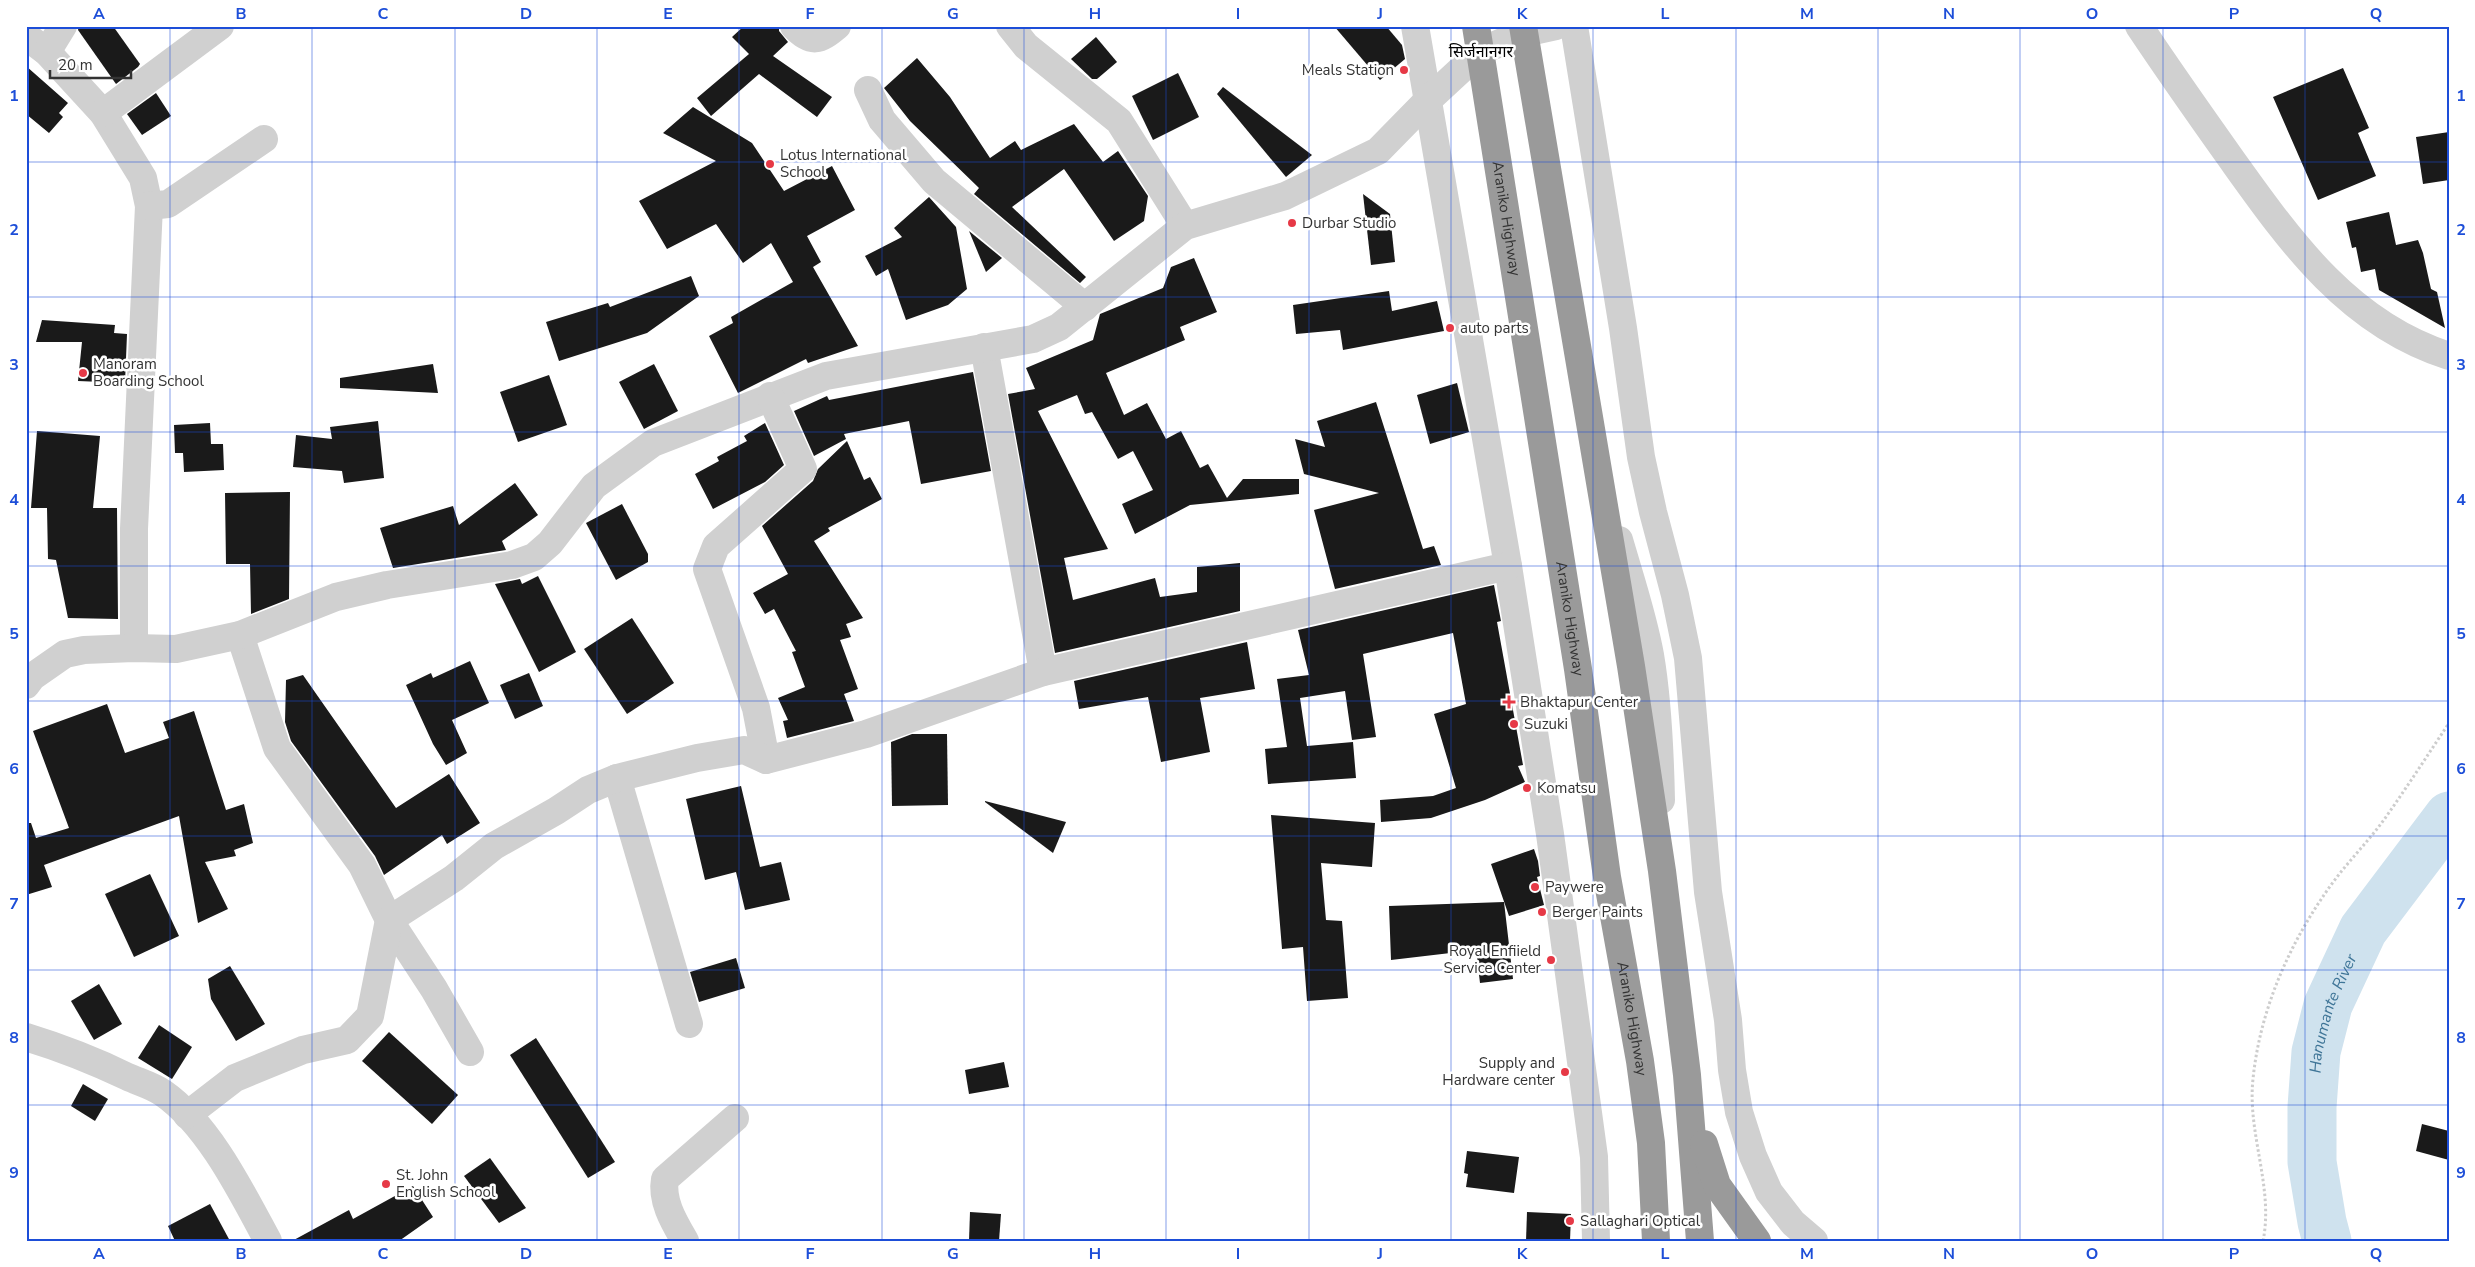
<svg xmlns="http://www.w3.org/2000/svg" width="2475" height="1267" font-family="'Nunito Sans','Noto Sans Devanagari',sans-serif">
  <rect width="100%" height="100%" fill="#fff"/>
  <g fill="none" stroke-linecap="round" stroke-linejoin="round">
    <!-- river -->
    <path stroke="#cfe2ee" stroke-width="49" id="s1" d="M 2327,1241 L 2322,1222 L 2312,1162 L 2312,1107 L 2316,1052 L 2328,1005 L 2363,930 L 2449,816"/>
  </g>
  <!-- building -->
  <g fill="#1a1a1a">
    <path d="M 79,26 L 113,26 L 140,64 L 138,67 L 116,84 L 78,30 Z"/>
    <path d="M 744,26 L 779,26 L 779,31 L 788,42 L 773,56 L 832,97 L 817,117 L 759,74 L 711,116 L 697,98 L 749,54 L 732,37 Z"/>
    <path d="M 1334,26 L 1386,26 L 1402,45 L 1405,59 L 1380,80 Z"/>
    <path d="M 1096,37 L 1117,62 L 1097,79 L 1092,79 L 1071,59 Z"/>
    <path d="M 917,58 L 950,97 L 990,158 L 1015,141 L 1021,150 L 1074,124 L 1103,162 L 1118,151 L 1148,196 L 1144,221 L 1114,241 L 1064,169 L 1012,207 L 1086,277 L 1080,283 L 974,194 L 979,188 L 910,121 L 884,88 Z"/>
    <path d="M 26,66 L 68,103 L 59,113 L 63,117 L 49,133 L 26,114 Z"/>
    <path d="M 2343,68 L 2369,128 L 2358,133 L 2376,176 L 2318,200 L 2273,97 Z"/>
    <path d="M 1178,73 L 1199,117 L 1153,140 L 1132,96 Z"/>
    <path d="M 1223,87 L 1312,155 L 1286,177 L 1217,94 Z"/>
    <path d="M 156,93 L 171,116 L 142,135 L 127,114 Z"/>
    <path d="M 693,107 L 752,143 L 784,191 L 832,166 L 855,210 L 807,236 L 821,262 L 813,267 L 858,346 L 808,363 L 806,359 L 738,393 L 709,336 L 733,323 L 731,317 L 793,282 L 771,243 L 743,263 L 716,224 L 667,249 L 639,201 L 716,161 L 663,133 Z"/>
    <path d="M 2449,132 L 2449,180 L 2423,184 L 2416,137 Z"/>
    <path d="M 1363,194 L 1390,214 L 1395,262 L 1371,265 Z"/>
    <path d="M 929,197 L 956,227 L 967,289 L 948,305 L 906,320 L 888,269 L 876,276 L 865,256 L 902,237 L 894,228 Z"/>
    <path d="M 2389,212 L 2396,245 L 2418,240 L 2423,253 L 2431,289 L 2437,292 L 2445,328 L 2379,290 L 2375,269 L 2361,272 L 2356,247 L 2352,248 L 2346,222 Z"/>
    <path d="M 969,231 L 1002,258 L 986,272 Z"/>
    <path d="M 1194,258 L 1217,312 L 1180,327 L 1185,340 L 1106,373 L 1124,415 L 1147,403 L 1166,439 L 1181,431 L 1200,468 L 1208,464 L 1227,498 L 1243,479 L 1299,479 L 1299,494 L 1190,505 L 1135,534 L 1122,504 L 1153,490 L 1133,451 L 1118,459 L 1092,412 L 1085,414 L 1077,395 L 1038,411 L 1108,549 L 1064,558 L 1073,600 L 1155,578 L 1160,597 L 1197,592 L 1197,567 L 1240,563 L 1240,611 L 1055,653 L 1008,394 L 1035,389 L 1026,368 L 1093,340 L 1100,314 L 1163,288 L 1171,267 Z"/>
    <path d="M 691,276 L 699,296 L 647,333 L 559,361 L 546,322 L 608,303 L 610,307 Z"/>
    <path d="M 1389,291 L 1392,311 L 1437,301 L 1444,331 L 1343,350 L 1340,330 L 1296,334 L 1293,305 Z"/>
    <path d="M 42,320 L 115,325 L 114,333 L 127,334 L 125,383 L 78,381 L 82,342 L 36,342 Z"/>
    <path d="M 433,364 L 438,393 L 340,388 L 340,378 Z"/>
    <path d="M 654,364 L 678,411 L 644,429 L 619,382 Z"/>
    <path d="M 973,372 L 991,471 L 921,484 L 909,421 L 844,434 L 846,439 L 814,456 L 794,411 L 827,396 L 829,400 Z"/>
    <path d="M 549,375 L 567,425 L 518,442 L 500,392 Z"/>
    <path d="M 1457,383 L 1469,432 L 1430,444 L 1417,395 Z"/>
    <path d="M 1376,402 L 1423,549 L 1434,546 L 1441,565 L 1335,589 L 1314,510 L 1379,493 L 1304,474 L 1295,439 L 1325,447 L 1317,421 Z"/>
    <path d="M 378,421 L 384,478 L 344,483 L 342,471 L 293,467 L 296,435 L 332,439 L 330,427 Z"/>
    <path d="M 210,423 L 211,444 L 223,444 L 224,470 L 184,472 L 183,453 L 175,453 L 174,425 Z"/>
    <path d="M 765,423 L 784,465 L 765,482 L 713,509 L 695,474 L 719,461 L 717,457 L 747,441 L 744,436 Z"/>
    <path d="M 37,431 L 100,436 L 93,508 L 117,508 L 118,619 L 68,618 L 56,560 L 48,559 L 47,508 L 31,508 Z"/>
    <path d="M 847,441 L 864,480 L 870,477 L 882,499 L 828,528 L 830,531 L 814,541 L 863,618 L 846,624 L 851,637 L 840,640 L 858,689 L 844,694 L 854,721 L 787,738 L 783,721 L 788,720 L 778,698 L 805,687 L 792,652 L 796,651 L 774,609 L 765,614 L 753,593 L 788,574 L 762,526 L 813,481 L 818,469 Z"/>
    <path d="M 515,483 L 538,515 L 502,541 L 506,550 L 393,568 L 380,528 L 453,506 L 459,525 Z"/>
    <path d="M 290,492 L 289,599 L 251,614 L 250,564 L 226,564 L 225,493 Z"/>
    <path d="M 622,504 L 648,554 L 648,562 L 616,580 L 586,523 Z"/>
    <path d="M 538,576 L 576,652 L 539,672 L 495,584 L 520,579 L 522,584 Z"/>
    <path d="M 1494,585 L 1501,621 L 1497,622 L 1523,765 L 1518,766 L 1525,782 L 1485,800 L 1431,818 L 1381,822 L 1380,800 L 1433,796 L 1456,788 L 1434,714 L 1466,704 L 1453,633 L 1363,654 L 1376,737 L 1352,740 L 1345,691 L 1300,698 L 1307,746 L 1353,742 L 1356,778 L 1268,784 L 1265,749 L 1287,747 L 1277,679 L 1309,675 L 1298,630 Z"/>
    <path d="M 632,618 L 674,683 L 627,714 L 584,649 Z"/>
    <path d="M 1247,642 L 1255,689 L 1200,698 L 1210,752 L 1161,762 L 1148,697 L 1079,709 L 1074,681 Z"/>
    <path d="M 470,661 L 489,703 L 452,720 L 467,753 L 446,765 L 433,744 L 406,685 L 431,673 L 433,678 Z"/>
    <path d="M 529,673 L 543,706 L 515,719 L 500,685 Z"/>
    <path d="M 303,675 L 396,808 L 449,774 L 480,823 L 447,844 L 442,835 L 384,875 L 375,856 L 291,741 L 285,722 L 286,680 Z"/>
    <path d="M 107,704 L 125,753 L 169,738 L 163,722 L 194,711 L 226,810 L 244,804 L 253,843 L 234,850 L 236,856 L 205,862 L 228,909 L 198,923 L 179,816 L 44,865 L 52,887 L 26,895 L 26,823 L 31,823 L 36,838 L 69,828 L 33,731 Z"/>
    <path d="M 912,734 L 947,734 L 948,805 L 892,806 L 891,742 Z"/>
    <path d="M 741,786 L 760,867 L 781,862 L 790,900 L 745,910 L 736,872 L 705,880 L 686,799 Z"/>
    <path d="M 985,801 L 1066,822 L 1053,853 L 985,802 Z"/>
    <path d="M 1271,815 L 1375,823 L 1372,867 L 1321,863 L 1326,920 L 1342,921 L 1348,998 L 1307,1001 L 1303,947 L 1282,949 Z"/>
    <path d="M 1534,849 L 1538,861 L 1540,876 L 1537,877 L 1544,905 L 1509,916 L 1491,864 Z"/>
    <path d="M 150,874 L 179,936 L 134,957 L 105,894 Z"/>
    <path d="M 1504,902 L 1513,979 L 1480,983 L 1476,950 L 1391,960 L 1389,906 Z"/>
    <path d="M 736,958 L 745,988 L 699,1002 L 690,972 Z"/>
    <path d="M 230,966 L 265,1024 L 236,1041 L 211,999 L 208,979 Z"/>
    <path d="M 99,984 L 122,1024 L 94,1040 L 71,1001 Z"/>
    <path d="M 159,1025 L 192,1047 L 172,1079 L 138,1058 Z"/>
    <path d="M 389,1032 L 458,1095 L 432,1124 L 362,1061 Z"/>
    <path d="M 536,1038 L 615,1162 L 588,1178 L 510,1055 Z"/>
    <path d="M 1004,1062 L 1009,1087 L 969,1094 L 965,1070 Z"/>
    <path d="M 83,1084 L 108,1099 L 95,1121 L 71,1106 Z"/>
    <path d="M 2422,1124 L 2449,1131 L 2449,1160 L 2416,1151 Z"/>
    <path d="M 1467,1151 L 1519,1157 L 1514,1193 L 1466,1187 L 1468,1174 L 1464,1173 Z"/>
    <path d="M 490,1158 L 526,1208 L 499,1223 L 464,1176 Z"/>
    <path d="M 413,1186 L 433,1217 L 399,1241 L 292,1241 L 349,1210 L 353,1219 Z"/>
    <path d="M 210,1204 L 230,1241 L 175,1241 L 168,1226 Z"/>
    <path d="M 970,1212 L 1001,1214 L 999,1241 L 969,1241 Z"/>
    <path d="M 1527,1212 L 1571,1214 L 1570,1241 L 1526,1241 Z"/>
  </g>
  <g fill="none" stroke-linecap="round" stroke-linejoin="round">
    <!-- path -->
    <path stroke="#cdcdcd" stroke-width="3" stroke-dasharray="2.5 2.5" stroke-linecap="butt" d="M 2263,1241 C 2274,1188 2247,1133 2253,1079 C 2260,1009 2290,942 2331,885 C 2349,860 2371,839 2388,814 C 2409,784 2429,753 2449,723"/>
    <!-- minor -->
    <g stroke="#d0d0d0" stroke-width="28">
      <path d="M 794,26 C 812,44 819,41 837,26"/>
      <path d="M 1010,26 L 1026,46 L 1119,121 L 1185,226"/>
      <path d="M 1415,26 L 1508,566 L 1550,834 L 1594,1157 L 1596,1241"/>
      <path d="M 1574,26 L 1623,328 L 1641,457 L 1653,512 L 1675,595 L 1688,658 L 1708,892 L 1728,1020 L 1732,1070 L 1739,1112 L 1753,1156 L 1769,1192 L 1793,1223 L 1814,1241"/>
      <path d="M 2139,26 C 2169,71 2200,115 2232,160 C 2290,241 2348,324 2449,356"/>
      <path d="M 26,36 L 47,52 L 103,113 L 143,178 L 149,206 L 134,529 L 134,648"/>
      <path d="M 47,52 L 63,26"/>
      <path d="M 868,90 L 882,120 L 934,181 L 1085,307"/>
      <path d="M 103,113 L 220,26"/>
      <path d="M 149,206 L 168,204 L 264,139"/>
      <path d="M 984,347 L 1043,672"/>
      <path d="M 1619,540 C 1630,578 1643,616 1650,655 C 1658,702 1660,752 1661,800"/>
      <path d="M 240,635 L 277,748 L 362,865 L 389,920 L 434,989 L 470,1052"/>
      <path d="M 26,685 L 32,677 L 65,654 L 84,650 L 134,648 L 176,649 L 240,635 L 336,597 L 387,585 L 512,565 L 534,557 L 550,543 L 594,486 L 653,443 L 826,376 L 1033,339 L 1059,327 L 1185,226 L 1285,196 L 1378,151 L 1427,101 L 1481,51 L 1524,33 L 1556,26"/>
      <path d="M 766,760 L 756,708 L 707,569 L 716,546 L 803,469 L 770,396"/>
      <path d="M 617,778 L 689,1024"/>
      <path d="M 26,1037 C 62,1048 95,1061 128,1077 C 139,1082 153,1086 163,1093 C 209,1125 242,1193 268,1241"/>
      <path d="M 187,1115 L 235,1078 L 303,1050 L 347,1040 L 370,1016 L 389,920 L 454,878 L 494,846 L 556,811 L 588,790 L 617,778 L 697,758 L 744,750 L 766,760 L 866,734 L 1043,672 L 1508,566"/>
      <path d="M 685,1241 C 674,1222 661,1201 665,1179 L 735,1118"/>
    </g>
    <!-- highway -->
    <g stroke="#9a9a9a" stroke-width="28">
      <path id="s2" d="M 1476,26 L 1578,669 L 1607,877 L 1640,1061 L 1651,1143 L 1656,1241"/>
      <path d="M 1523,26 L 1631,666 L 1662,871 L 1687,1075 L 1700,1241"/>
      <path d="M 1704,1144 L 1717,1185 L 1757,1241"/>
    </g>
  </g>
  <!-- grid -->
  <path fill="none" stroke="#1d4ed8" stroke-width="1" stroke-opacity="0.55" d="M 170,26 L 170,1241M 312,26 L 312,1241M 455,26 L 455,1241M 597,26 L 597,1241M 739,26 L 739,1241M 882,26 L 882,1241M 1024,26 L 1024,1241M 1166,26 L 1166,1241M 1309,26 L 1309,1241M 1451,26 L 1451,1241M 1593,26 L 1593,1241M 1736,26 L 1736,1241M 1878,26 L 1878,1241M 2020,26 L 2020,1241M 2163,26 L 2163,1241M 2305,26 L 2305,1241M 26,162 L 2449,162M 26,297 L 2449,297M 26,432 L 2449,432M 26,566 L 2449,566M 26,701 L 2449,701M 26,836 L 2449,836M 26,970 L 2449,970M 26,1105 L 2449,1105"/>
  <!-- markers -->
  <g fill="#e63946" stroke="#fff" stroke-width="2">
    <circle cx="1404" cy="70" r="5"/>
    <circle cx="770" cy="164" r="5"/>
    <circle cx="1292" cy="223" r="5"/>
    <circle cx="1450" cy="328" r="5"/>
    <circle cx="83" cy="373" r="5"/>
    <path d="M1506.5 694.5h5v5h5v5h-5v5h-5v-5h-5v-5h5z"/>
    <circle cx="1514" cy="724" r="5"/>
    <circle cx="1527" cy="788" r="5"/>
    <circle cx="1535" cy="887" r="5"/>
    <circle cx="1542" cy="912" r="5"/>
    <circle cx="1551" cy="960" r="5"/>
    <circle cx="1565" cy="1072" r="5"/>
    <circle cx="386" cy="1184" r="5"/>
    <circle cx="1570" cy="1221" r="5"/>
  </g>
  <g text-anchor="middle" stroke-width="5" stroke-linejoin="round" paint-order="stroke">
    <!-- poi labels -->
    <g font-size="15" fill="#333" stroke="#fff" text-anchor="start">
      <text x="1394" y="75" text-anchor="end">Meals Station</text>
      <text x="780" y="160">Lotus International<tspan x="780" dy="17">School</tspan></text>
      <text x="1302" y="228">Durbar Studio</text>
      <text x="1460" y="333">auto parts</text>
      <text x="93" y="369">Manoram<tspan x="93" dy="17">Boarding School</tspan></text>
      <text x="1520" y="707">Bhaktapur Center</text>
      <text x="1524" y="729">Suzuki</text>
      <text x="1537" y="793">Komatsu</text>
      <text x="1545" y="892">Paywere</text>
      <text x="1552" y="917">Berger Paints</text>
      <text x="1541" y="956" text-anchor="end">Royal Enfiield<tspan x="1541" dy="17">Service Center</tspan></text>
      <text x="1555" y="1068" text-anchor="end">Supply and<tspan x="1555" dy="17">Hardware center</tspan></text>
      <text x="396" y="1180">St. John<tspan x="396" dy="17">English School</tspan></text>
      <text x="1580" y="1226">Sallaghari Optical</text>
    </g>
    <!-- street labels -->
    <g font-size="15" fill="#333" stroke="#fff">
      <text dy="5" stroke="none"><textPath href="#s2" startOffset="195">Araniko Highway</textPath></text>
      <text dy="5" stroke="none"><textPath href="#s2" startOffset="600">Araniko Highway</textPath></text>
      <text dy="5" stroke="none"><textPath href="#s2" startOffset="1005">Araniko Highway</textPath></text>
    </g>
    <!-- neighbourhood labels -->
    <g font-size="16" fill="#000" stroke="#fff">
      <text x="1481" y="57">सिर्जनानगर</text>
    </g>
    <!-- water labels -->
    <g font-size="16" font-style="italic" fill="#3f7597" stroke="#fff">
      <text dy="6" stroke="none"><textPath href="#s1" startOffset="232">Hanumante River</textPath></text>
    </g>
  </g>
  <!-- border -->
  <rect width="2475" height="1267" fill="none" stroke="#ffffff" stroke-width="55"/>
  <!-- scale -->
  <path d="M50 70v8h81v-8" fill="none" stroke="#333333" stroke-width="2.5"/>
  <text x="58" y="70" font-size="15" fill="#333333" stroke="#ffffff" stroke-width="4" paint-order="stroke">20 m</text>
  <rect x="28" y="28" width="2420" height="1212" fill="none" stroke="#1d4ed8" stroke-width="2"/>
  <g font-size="16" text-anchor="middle" font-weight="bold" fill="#1d4ed8">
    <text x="99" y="19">A</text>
    <text x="241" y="19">B</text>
    <text x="383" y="19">C</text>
    <text x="526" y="19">D</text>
    <text x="668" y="19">E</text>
    <text x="810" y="19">F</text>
    <text x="953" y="19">G</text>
    <text x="1095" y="19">H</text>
    <text x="1238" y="19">I</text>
    <text x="1380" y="19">J</text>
    <text x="1522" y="19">K</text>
    <text x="1665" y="19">L</text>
    <text x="1807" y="19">M</text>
    <text x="1949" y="19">N</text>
    <text x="2092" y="19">O</text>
    <text x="2234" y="19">P</text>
    <text x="2376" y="19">Q</text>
    <text x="14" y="101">1</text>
    <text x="2461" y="101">1</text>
    <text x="14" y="235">2</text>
    <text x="2461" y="235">2</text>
    <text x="14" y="370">3</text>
    <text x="2461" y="370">3</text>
    <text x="14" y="505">4</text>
    <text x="2461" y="505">4</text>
    <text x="14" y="639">5</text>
    <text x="2461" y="639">5</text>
    <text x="14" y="774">6</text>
    <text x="2461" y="774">6</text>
    <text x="14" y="909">7</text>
    <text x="2461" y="909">7</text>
    <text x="14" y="1043">8</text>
    <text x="2461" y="1043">8</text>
    <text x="14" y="1178">9</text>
    <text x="2461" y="1178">9</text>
    <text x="99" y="1259">A</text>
    <text x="241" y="1259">B</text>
    <text x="383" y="1259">C</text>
    <text x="526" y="1259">D</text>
    <text x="668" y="1259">E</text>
    <text x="810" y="1259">F</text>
    <text x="953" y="1259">G</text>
    <text x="1095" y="1259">H</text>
    <text x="1238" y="1259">I</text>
    <text x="1380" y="1259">J</text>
    <text x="1522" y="1259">K</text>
    <text x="1665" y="1259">L</text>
    <text x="1807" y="1259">M</text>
    <text x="1949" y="1259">N</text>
    <text x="2092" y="1259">O</text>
    <text x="2234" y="1259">P</text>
    <text x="2376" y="1259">Q</text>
  </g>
</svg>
